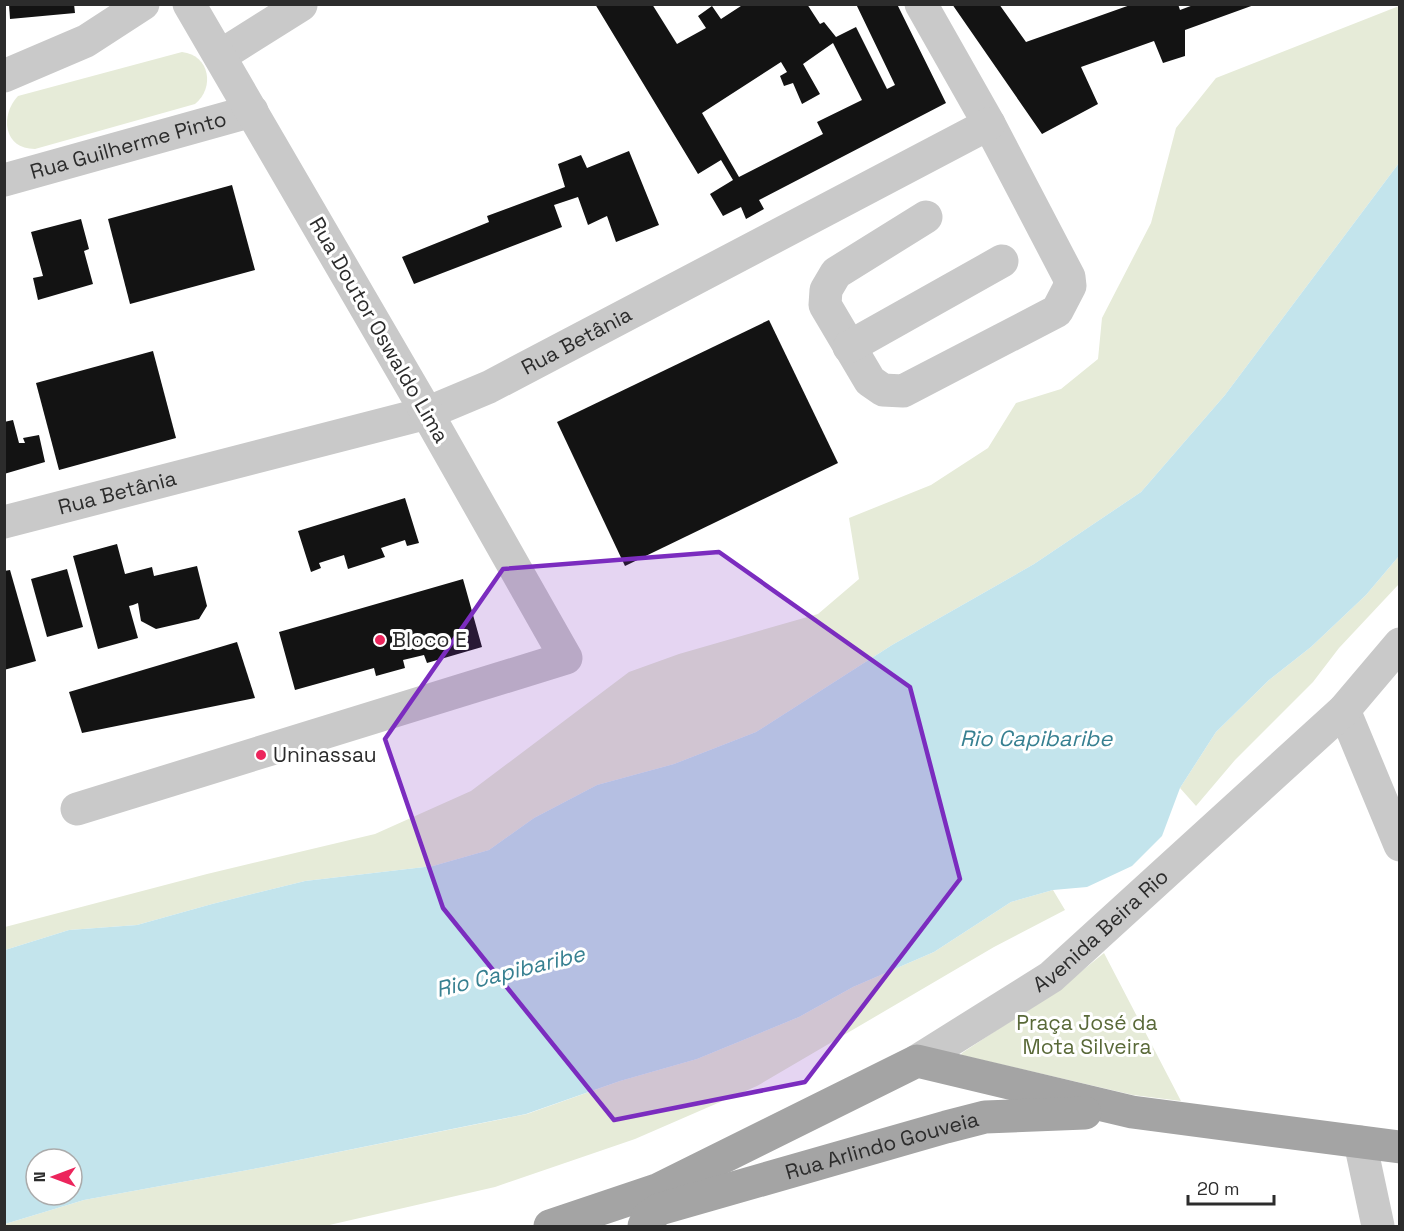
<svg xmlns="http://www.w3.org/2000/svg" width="1404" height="1231" font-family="'Space Grotesk',sans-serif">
  <rect width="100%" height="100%" fill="#fff"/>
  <!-- green -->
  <g fill="#e6ebd8">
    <path d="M 1399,6 L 1399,163 L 1225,395 L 1141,492 L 1034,564 L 892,645 L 756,732 L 674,764 L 597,785 L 534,818 L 489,850 L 433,866 L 305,881 L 212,904 L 137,925 L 69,930 L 5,950 L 5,927 L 207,874 L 375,834 L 471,791 L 629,672 L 679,654 L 818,614 L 859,579 L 849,518 L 931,485 L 988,448 L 1016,403 L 1061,389 L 1098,359 L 1102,318 L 1151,223 L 1176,128 L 1216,78 Z"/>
    <path d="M 182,52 C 210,55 215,88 195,104 L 35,149 C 3,149 0,115 18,96 Z"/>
    <path d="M 1399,556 L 1399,584 L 1339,648 L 1313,682 L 1235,760 L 1196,806 L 1180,788 L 1216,732 L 1269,680 L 1311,647 L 1366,595 Z"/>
    <path d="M 1053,890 L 1065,910 L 994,947 L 757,1086 L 635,1139 L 495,1187 L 325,1226 L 5,1226 L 5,1224 L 84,1200 L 264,1167 L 527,1114 L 620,1081 L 697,1059 L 799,1017 L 853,987 L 934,952 L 1011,902 Z"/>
    <path d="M 1104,953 L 1181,1101 L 1133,1095 L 961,1055 L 962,1053 L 1062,987 Z"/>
  </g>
  <!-- water -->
  <path fill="#c3e4ec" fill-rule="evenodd" d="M 1399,163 L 1399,556 L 1366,595 L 1311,647 L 1269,680 L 1216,732 L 1180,788 L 1162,836 L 1132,866 L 1087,887 L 1053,890 L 1011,902 L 934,952 L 853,987 L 799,1017 L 697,1059 L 620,1081 L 526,1114 L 264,1167 L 84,1200 L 5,1224 L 5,950 L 69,930 L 137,925 L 212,904 L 305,881 L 433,866 L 489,850 L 534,818 L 597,785 L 674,764 L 756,732 L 892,645 L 1034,564 L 1141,492 L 1225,395 ZM 36,1159 L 72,1159 L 72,1195 L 36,1195 Z"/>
  <!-- building -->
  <g fill="#131313" fill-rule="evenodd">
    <path d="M 9,4 L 74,4 L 75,13 L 10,19 Z"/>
    <path d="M 595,4 L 652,4 L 677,44 L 706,28 L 698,16 L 712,6 L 721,19 L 744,4 L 807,4 L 820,24 L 824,22 L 836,37 L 856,27 L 887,89 L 895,85 L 856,4 L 897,4 L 946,103 L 759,200 L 764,209 L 746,219 L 741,207 L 723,216 L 710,194 L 733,180 L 721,160 L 698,174 ZM 833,43 L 862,100 L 817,122 L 823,134 L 739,177 L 702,113 L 781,62 L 787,72 L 780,76 L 784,86 L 793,83 L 802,104 L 820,94 L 803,64 Z"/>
    <path d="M 952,4 L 999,4 L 1026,42 L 1133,4 L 1178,4 L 1180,10 L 1196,4 L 1254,5 L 1185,30 L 1185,56 L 1163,63 L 1154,41 L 1081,67 L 1098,104 L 1042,134 Z"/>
    <path d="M 629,151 L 659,225 L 616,242 L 607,216 L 588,225 L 578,197 L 554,205 L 562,227 L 414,284 L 402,257 L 489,222 L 487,216 L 565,187 L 558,164 L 581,155 L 587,168 Z"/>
    <path d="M 232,185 L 255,270 L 130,304 L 108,219 Z"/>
    <path d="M 81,219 L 89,249 L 84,251 L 93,284 L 38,300 L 33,278 L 43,276 L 31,232 Z"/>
    <path d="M 769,320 L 838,463 L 625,566 L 557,422 Z"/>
    <path d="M 153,351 L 176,438 L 59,470 L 36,383 Z"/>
    <path d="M 13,420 L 19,443 L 25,443 L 23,438 L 39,435 L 45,462 L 4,474 L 4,422 Z"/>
    <path d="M 405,498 L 419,543 L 407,546 L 405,540 L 381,548 L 385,557 L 348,569 L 344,555 L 319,563 L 321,568 L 311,572 L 298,531 Z"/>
    <path d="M 117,544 L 125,574 L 152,567 L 154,576 L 197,566 L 207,606 L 199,619 L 156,629 L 141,621 L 138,603 L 133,605 L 129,606 L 138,638 L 98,649 L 73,556 Z"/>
    <path d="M 67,569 L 83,627 L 47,637 L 31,579 Z"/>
    <path d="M 10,570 L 36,661 L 4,670 L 4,571 Z"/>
    <path d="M 463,579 L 482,647 L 427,663 L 424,655 L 403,660 L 405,668 L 376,676 L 374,668 L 295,690 L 279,632 Z"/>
    <path d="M 237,642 L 255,698 L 82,733 L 69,692 Z"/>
  </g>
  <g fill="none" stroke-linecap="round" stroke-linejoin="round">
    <!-- minor -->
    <g stroke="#c9c9c9" stroke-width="33">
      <path d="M 921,4 L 989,124 L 1069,277 L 1070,286 L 1057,311 L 903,391 L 883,390 L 870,381 L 825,305 L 826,290 L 836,273 L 926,217"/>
      <path d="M 220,56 L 301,5"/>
      <path d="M 4,76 L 86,41 L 143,4"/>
      <path id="s1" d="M 4,180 L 252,111"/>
      <path d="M 849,347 L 1002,261"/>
      <path id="s2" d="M 4,522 L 427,413 L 489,387 L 989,124"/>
      <path d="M 1344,710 L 1400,845"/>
      <path d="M 77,809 L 566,658 L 427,413 L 189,4"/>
      <path id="s3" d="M 917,1061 L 1051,977 L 1344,710 L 1400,644"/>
      <path d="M 1360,1142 L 1378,1226"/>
    </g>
    <!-- major -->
    <g stroke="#a4a4a4" stroke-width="33">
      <path d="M 550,1226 L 657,1190 L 917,1061 L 1132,1112 L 1400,1147"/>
      <path id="s4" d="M 644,1226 L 648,1217 L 660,1209 L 946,1127 L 985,1117 L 1085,1113"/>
    </g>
  </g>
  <!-- marked area -->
  <path fill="#7b2cbf" fill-opacity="0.2" stroke="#7b2cbf" stroke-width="4.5" stroke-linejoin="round" d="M 719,552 L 910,687 L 960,879 L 805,1082 L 614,1120 L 443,908 L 385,739 L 503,569 Z"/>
  <!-- markers -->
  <g fill="#ec255c" stroke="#fff" stroke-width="2">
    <circle cx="380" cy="640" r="6"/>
    <circle cx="261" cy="755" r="6"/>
  </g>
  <g text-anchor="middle" stroke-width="6" stroke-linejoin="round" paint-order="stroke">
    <!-- street labels -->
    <g font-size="21" fill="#2c2c2c" stroke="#fff">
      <text dy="7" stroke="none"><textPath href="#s1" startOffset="129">Rua Guilherme Pinto</textPath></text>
      <text transform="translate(379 330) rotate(60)" y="7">Rua Doutor Oswaldo Lima</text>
      <text dy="7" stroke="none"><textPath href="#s2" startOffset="603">Rua Betânia</textPath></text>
      <text dy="7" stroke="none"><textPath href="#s2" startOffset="117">Rua Betânia</textPath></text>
      <text dy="7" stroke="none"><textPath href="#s3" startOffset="226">Avenida Beira Rio</textPath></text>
      <text dy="7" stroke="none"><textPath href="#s4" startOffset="255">Rua Arlindo Gouveia</textPath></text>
    </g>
    <!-- poi labels -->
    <g font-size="21" fill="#2c2c2c" stroke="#fff" text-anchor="start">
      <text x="392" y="647">Bloco E</text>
      <text x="273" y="762">Uninassau</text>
    </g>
    <!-- park labels -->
    <g font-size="21" fill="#596938" stroke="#fff">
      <text x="1087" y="1030">Praça José da<tspan x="1087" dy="24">Mota Silveira</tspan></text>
    </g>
    <!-- water labels -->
    <g font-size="22" font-style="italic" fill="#378091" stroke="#fff">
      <text x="1036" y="746">Rio Capibaribe</text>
      <text transform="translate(510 971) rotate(-14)" y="8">Rio Capibaribe</text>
    </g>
  </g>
  <!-- border -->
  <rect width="1404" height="1231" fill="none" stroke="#2c2c2c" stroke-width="12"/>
  <!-- north arrow -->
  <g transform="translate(54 1177) rotate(270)"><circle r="28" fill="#ffffff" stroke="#ababab" stroke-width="1.5"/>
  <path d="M0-4.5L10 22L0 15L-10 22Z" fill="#ec255c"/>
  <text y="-9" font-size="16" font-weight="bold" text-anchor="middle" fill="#2c2c2c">N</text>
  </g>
  <!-- scale -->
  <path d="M1188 1195v9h86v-9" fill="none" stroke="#2c2c2c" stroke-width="3"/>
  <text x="1197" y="1195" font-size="18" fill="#2c2c2c" stroke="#ffffff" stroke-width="4.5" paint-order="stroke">20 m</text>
</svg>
